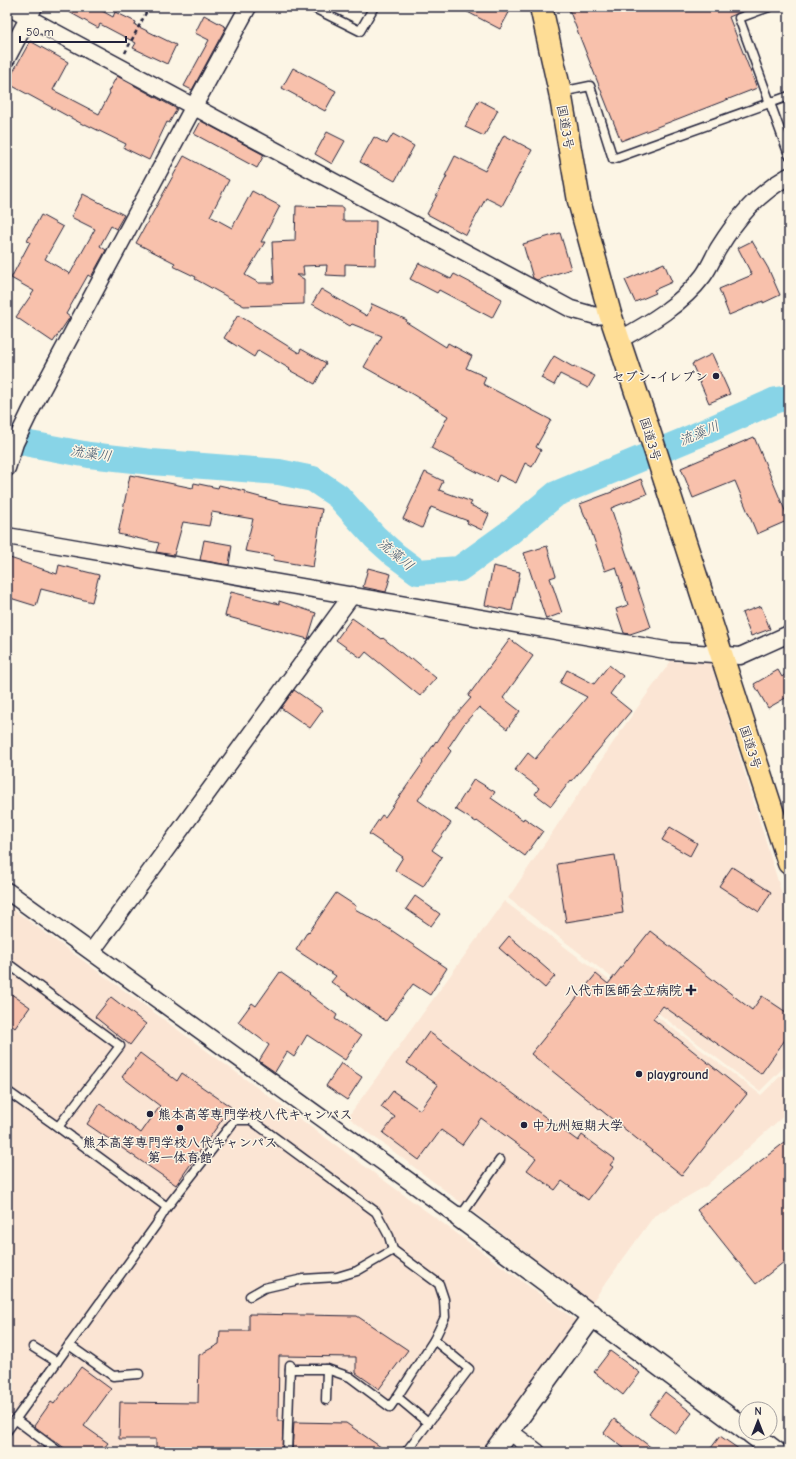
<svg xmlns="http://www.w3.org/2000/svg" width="796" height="1459" font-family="'Comic Neue','Klee One',sans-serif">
  <rect width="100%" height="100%" fill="#fcf5e5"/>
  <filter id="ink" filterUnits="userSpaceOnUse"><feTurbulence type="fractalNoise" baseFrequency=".025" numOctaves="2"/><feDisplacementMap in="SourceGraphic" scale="8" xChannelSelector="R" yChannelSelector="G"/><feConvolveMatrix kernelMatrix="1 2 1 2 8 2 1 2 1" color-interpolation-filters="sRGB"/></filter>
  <g filter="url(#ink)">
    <!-- built -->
    <g fill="#fbe5d4">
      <path d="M 671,661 L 711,663 L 789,917 L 789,1062 L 760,1091 L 508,898 L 625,725 Z"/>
      <path d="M 504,901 L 761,1095 L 789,1068 L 789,1111 L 706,1186 L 654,1216 L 592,1302 L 348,1117 Z"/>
      <path d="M 7,905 L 578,1322 L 493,1452 L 7,1452 Z"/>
    </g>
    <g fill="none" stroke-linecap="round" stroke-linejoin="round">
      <!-- river -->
      <path stroke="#88d4e7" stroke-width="26" d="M 7,437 L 30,444 L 89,455 L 152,462 L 279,472 L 313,479 L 338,496 L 375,537 L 395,555 L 418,572 L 459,569 L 509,533 L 556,494 L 695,436 L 776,400 L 789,398"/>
    </g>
    <!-- building -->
    <g fill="#f8c1ac" stroke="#22223b">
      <path d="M 60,7 L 95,7 L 113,17 L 115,12 L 136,22 L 135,25 L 176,45 L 167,64 L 133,48 L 136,43 L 100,24 L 98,28 Z"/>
      <path d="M 458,7 L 512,7 L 500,29 Z"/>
      <path d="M 568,7 L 753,7 L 729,17 L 757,88 L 621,141 Z"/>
      <path d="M 204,15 L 226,27 L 192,90 L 184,86 L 209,40 L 195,33 Z"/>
      <path d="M 30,41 L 68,62 L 53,90 L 99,114 L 110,93 L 108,92 L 117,76 L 177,109 L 169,123 L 167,122 L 149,160 L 124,148 L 126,144 L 85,124 L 84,125 L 7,83 Z"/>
      <path d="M 293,68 L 336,91 L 325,111 L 282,88 Z"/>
      <path d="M 479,100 L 498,110 L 484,136 L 465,127 Z"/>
      <path d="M 201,121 L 264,155 L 257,168 L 194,134 Z"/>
      <path d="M 327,132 L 345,141 L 332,164 L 315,154 Z"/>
      <path d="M 393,134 L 414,146 L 395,181 L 360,162 L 374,137 L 387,144 Z"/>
      <path d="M 504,135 L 532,150 L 502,206 L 486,198 L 466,235 L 427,214 L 447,176 L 445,176 L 455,156 L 485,171 Z"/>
      <path d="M 184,156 L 229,180 L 210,216 L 232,228 L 252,191 L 280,206 L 261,242 L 265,242 L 245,275 L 259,283 L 274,283 L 272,242 L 295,241 L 296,206 L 343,207 L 343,221 L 376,221 L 375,265 L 345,264 L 345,276 L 326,275 L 327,265 L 303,266 L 304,275 L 296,275 L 304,279 L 304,304 L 244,306 L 195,279 L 196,277 L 173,266 L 175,263 L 136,243 Z"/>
      <path d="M 83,194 L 124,215 L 116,229 L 111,226 L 100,246 L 106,250 L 91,277 L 88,275 L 66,314 L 70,317 L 53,342 L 16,317 L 34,291 L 11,278 L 30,242 L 27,241 L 41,215 L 63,227 L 45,259 L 70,274 L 95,229 L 71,217 Z"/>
      <path d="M 560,233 L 571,269 L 537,280 L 533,278 L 523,244 Z"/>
      <path d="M 752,241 L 768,268 L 780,295 L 763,303 L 763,301 L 729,315 L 719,289 L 752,275 L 738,248 Z"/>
      <path d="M 419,263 L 451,279 L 454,274 L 502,299 L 492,318 L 439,290 L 437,293 L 410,279 Z"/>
      <path d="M 664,263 L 672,282 L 654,290 L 656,293 L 635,302 L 625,280 Z"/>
      <path d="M 321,289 L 367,316 L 372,304 L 407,320 L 406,322 L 446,347 L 448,343 L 472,356 L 466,368 L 486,377 L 483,384 L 551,420 L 536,447 L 541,450 L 532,467 L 525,463 L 516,483 L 499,475 L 496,482 L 431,448 L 448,416 L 412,394 L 364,367 L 382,336 L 352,324 L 350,326 L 312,304 Z"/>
      <path d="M 238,315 L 299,353 L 301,349 L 326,363 L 315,384 L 289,370 L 290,369 L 258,350 L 254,357 L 224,338 Z"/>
      <path d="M 712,354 L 730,394 L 709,403 L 692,364 Z"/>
      <path d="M 554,356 L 573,367 L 574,366 L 595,376 L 588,388 L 560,374 L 554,385 L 541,378 Z"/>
      <path d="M 754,437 L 789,520 L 757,534 L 735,481 L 693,498 L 681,468 Z"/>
      <path d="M 425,472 L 443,481 L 439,490 L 472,502 L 470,505 L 489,514 L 482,530 L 467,523 L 468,521 L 431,507 L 422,528 L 403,519 Z"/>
      <path d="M 130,475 L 193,488 L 194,483 L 218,488 L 219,485 L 245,491 L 245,493 L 282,503 L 322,509 L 313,567 L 273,560 L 274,556 L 245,551 L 253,519 L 212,512 L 209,526 L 183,522 L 174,555 L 156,552 L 159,543 L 118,534 Z"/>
      <path d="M 641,479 L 647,494 L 611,508 L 651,627 L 630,634 L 624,633 L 616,609 L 628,605 L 616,567 L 605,571 L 587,519 L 586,519 L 580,504 L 612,492 L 612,491 Z"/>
      <path d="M 204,540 L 232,545 L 229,565 L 200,560 Z"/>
      <path d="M 547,546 L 556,576 L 550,578 L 562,613 L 546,619 L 524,553 Z"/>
      <path d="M 7,557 L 57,574 L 59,565 L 99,575 L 92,602 L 41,589 L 36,606 L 7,597 Z"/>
      <path d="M 493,566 L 520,572 L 512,611 L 485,605 Z"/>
      <path d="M 368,568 L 391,574 L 386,592 L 363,587 Z"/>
      <path d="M 231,592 L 279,604 L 279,601 L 316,613 L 308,639 L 225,616 Z"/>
      <path d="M 761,606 L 770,629 L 751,636 L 742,613 Z"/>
      <path d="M 352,618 L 382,639 L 383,638 L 410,660 L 412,658 L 436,678 L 420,696 L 366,652 L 361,658 L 336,640 Z"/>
      <path d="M 510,639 L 533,656 L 503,698 L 520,711 L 507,729 L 479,707 L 464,724 L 448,748 L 451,751 L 418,800 L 451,823 L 432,850 L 442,857 L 423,887 L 395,870 L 403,857 L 369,834 L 382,815 L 385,817 L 423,763 L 422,762 L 436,741 L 437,742 L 450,722 L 471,698 L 468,696 Z"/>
      <path d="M 609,665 L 623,676 L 610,694 L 631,711 L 572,781 L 571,780 L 551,806 L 535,794 L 539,788 L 515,770 L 528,753 L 535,759 L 587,697 L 560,683 L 567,670 L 594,684 Z"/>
      <path d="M 778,670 L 782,677 L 789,671 L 789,696 L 768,708 L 754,684 Z"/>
      <path d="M 294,690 L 323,710 L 310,728 L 281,708 Z"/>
      <path d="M 474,779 L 495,792 L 491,798 L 523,820 L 524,818 L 543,831 L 525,856 L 477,821 L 476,822 L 455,809 Z"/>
      <path d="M 670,827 L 697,843 L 690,856 L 662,840 Z"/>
      <path d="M 615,855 L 623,913 L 566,922 L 557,864 Z"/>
      <path d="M 732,867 L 771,892 L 759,912 L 719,886 Z"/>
      <path d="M 336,893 L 356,906 L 355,909 L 388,928 L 447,968 L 430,995 L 413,984 L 386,1021 L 331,982 L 336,976 L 296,950 L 308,931 L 309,932 Z"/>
      <path d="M 415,896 L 440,914 L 431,926 L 406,909 Z"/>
      <path d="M 650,931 L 752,1010 L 762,996 L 789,1014 L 789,1034 L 761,1074 L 663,1006 L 653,1019 L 747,1094 L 682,1175 L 531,1054 L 596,974 L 608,984 Z"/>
      <path d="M 509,936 L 555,976 L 545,988 L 499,948 Z"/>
      <path d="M 280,972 L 310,993 L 309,994 L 337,1015 L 335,1019 L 361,1036 L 345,1060 L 307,1035 L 294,1057 L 287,1052 L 275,1072 L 259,1061 L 269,1045 L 238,1022 L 252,1003 L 256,1006 Z"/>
      <path d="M 7,991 L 30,1007 L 15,1028 L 7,1022 Z"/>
      <path d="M 111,997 L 146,1024 L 130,1045 L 95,1017 Z"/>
      <path d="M 429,1032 L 578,1141 L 582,1135 L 615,1159 L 610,1165 L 613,1167 L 588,1200 L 562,1181 L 555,1190 L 527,1170 L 536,1158 L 481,1118 L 462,1145 L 441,1130 L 419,1160 L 383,1133 L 395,1117 L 381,1107 L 393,1091 L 420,1110 L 438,1085 L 407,1063 Z"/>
      <path d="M 140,1053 L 177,1081 L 182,1073 L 231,1107 L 176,1185 L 87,1124 L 100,1104 L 141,1133 L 160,1106 L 122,1077 Z"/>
      <path d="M 341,1063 L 362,1077 L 347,1100 L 326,1086 Z"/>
      <path d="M 789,1139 L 789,1258 L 756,1284 L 697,1210 Z"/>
      <path d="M 249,1314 L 357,1316 L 408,1350 L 379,1389 L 356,1373 L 356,1357 L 279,1356 L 278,1420 L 278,1421 L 283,1421 L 282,1452 L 156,1452 L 156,1439 L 119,1439 L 120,1402 L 198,1403 L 199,1355 L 219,1344 L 220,1331 L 249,1331 Z"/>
      <path d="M 610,1351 L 640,1373 L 623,1395 L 594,1372 Z"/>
      <path d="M 81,1367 L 111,1389 L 84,1426 L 108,1443 L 101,1452 L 70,1452 L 34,1426 L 51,1402 L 54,1404 Z"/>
      <path d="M 665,1392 L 692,1413 L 676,1434 L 649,1414 Z"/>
      <path d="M 614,1419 L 657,1452 L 629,1452 L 604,1433 Z"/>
      <path d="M 294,1422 L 346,1423 L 388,1452 L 292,1452 Z"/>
      <path d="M 720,1436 L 743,1452 L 708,1452 Z"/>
    </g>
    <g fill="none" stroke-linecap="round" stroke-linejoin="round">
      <!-- service casing -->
      <g stroke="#22223b" stroke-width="11">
        <g id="service">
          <path d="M 312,7 L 360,31 L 374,7"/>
          <path d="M 769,7 L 739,18 L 789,155"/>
          <path d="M 561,92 L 590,86 L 613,159 L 789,96"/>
          <path d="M 7,963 L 120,1046 L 58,1127"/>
          <path d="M 7,1091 L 58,1127 L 167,1207"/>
          <path d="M 460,1217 L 500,1160"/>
          <path d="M 250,1296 L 264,1288 L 303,1279 L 337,1277 L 357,1271 L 393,1250"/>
          <path d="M 69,1345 L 113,1376 L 139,1374"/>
          <path d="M 33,1347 L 57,1362"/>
          <path d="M 290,1369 L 327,1369 L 350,1377 L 390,1407 L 397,1397"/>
          <path d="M 326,1400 L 327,1369"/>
          <path d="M 15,1419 L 59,1452"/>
          <path d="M 7,1431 L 156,1225 L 167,1207 L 235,1120 L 251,1120 L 376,1212 L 389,1236 L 393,1250 L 439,1284 L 444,1299 L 445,1317 L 434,1340 L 397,1397 L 428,1423"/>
          <path d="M 287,1452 L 290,1365"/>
          <path d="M 406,1452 L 469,1369 L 434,1340"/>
        </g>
      </g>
      <!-- minor casing -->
      <g stroke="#22223b" stroke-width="19">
        <g id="minor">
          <path d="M 8,7 L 571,309 L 596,316 L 610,314"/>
          <path d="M 7,58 L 34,7"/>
          <path d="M 619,340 C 650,323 682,304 703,276 C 709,268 713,258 718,249 C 737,218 757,194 789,176"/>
          <path d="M 7,468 L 15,443 L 31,410 L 194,106 L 248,7"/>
          <path d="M 7,536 L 671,651 L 740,656 L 789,634"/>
          <path d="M 7,891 L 459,1217"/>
          <path d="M 92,951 L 352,595"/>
          <path d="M 509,1431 L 537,1452"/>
        </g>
      </g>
      <!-- tertiary casing -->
      <g stroke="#22223b" stroke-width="23">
        <g id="tertiary">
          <path d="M 459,1217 L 746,1430"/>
          <path d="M 751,1433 L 776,1452"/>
          <path d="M 494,1452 L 593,1315"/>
        </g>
      </g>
      <!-- trunk casing -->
      <g stroke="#22223b" stroke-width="25">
        <path id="trunk" d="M 541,7 L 560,92 L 579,201 L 610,314 L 648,428 L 789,863"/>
      </g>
      <!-- path -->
      <path stroke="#22223b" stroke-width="2.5" stroke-dasharray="4 3" stroke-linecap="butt" d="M 125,53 L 149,7"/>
      <!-- service -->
      <use href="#service" stroke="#fcf5e5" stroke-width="8"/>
      <!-- minor -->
      <use href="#minor" stroke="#fcf5e5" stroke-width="16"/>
      <!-- tertiary -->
      <use href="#tertiary" stroke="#fcf5e5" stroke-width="20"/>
      <!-- trunk -->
      <use href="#trunk" stroke="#fedd96" stroke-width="22"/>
    </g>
  </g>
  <!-- markers -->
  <g fill="#22223b" stroke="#fcf5e5" stroke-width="1.5">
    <circle cx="716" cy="376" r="4"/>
    <path d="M689 984h4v4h4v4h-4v4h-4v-4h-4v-4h4z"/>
    <circle cx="639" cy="1074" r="4"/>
    <circle cx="150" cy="1114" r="4"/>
    <circle cx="524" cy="1125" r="4"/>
    <circle cx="180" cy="1128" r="4"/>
  </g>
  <g text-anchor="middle" stroke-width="3" stroke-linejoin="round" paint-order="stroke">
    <!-- street labels -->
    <g font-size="13" fill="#22223b" stroke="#fcf5e5">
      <text transform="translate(566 127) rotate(80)" y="5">国道3号</text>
      <text transform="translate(651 439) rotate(73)" y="5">国道3号</text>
      <text transform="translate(751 747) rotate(72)" y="5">国道3号</text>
    </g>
    <!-- poi labels -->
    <g font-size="13" font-weight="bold" fill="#22223b" stroke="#fcf5e5" text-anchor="start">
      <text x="708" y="381" text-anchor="end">セブン-イレブン</text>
      <text x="682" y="995" text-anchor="end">八代市医師会立病院</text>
      <text x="647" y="1079">playground</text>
      <text x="158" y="1119">熊本高等専門学校八代キャンパス</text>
      <text x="532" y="1130">中九州短期大学</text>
      <text x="180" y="1147" text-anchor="middle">熊本高等専門学校八代キャンパス<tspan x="180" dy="15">第一体育館</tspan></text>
    </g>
    <!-- water labels -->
    <g font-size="14" font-style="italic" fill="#41576f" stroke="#fcf5e5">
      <text transform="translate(699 433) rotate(-23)" y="5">流藻川</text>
      <text transform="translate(91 453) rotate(8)" y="5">流藻川</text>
      <text transform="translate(396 554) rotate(40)" y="5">流藻川</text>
    </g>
  </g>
  <!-- margin -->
  <rect width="796" height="1459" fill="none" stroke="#fcf5e5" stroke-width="24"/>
  <rect x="12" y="12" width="772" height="1435" fill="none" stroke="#22223b" stroke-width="1.5" filter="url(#ink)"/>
  <!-- north arrow -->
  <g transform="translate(758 1421)"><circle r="19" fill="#fcf5e5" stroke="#a5a1a1"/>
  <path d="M0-3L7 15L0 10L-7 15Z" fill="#22223b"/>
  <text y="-6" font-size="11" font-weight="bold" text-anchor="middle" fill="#22223b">N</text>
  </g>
  <!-- scale -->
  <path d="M20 36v6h106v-6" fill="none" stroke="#22223b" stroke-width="2"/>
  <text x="26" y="36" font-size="12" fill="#22223b" stroke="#fcf5e5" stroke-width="3" paint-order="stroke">50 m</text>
</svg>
